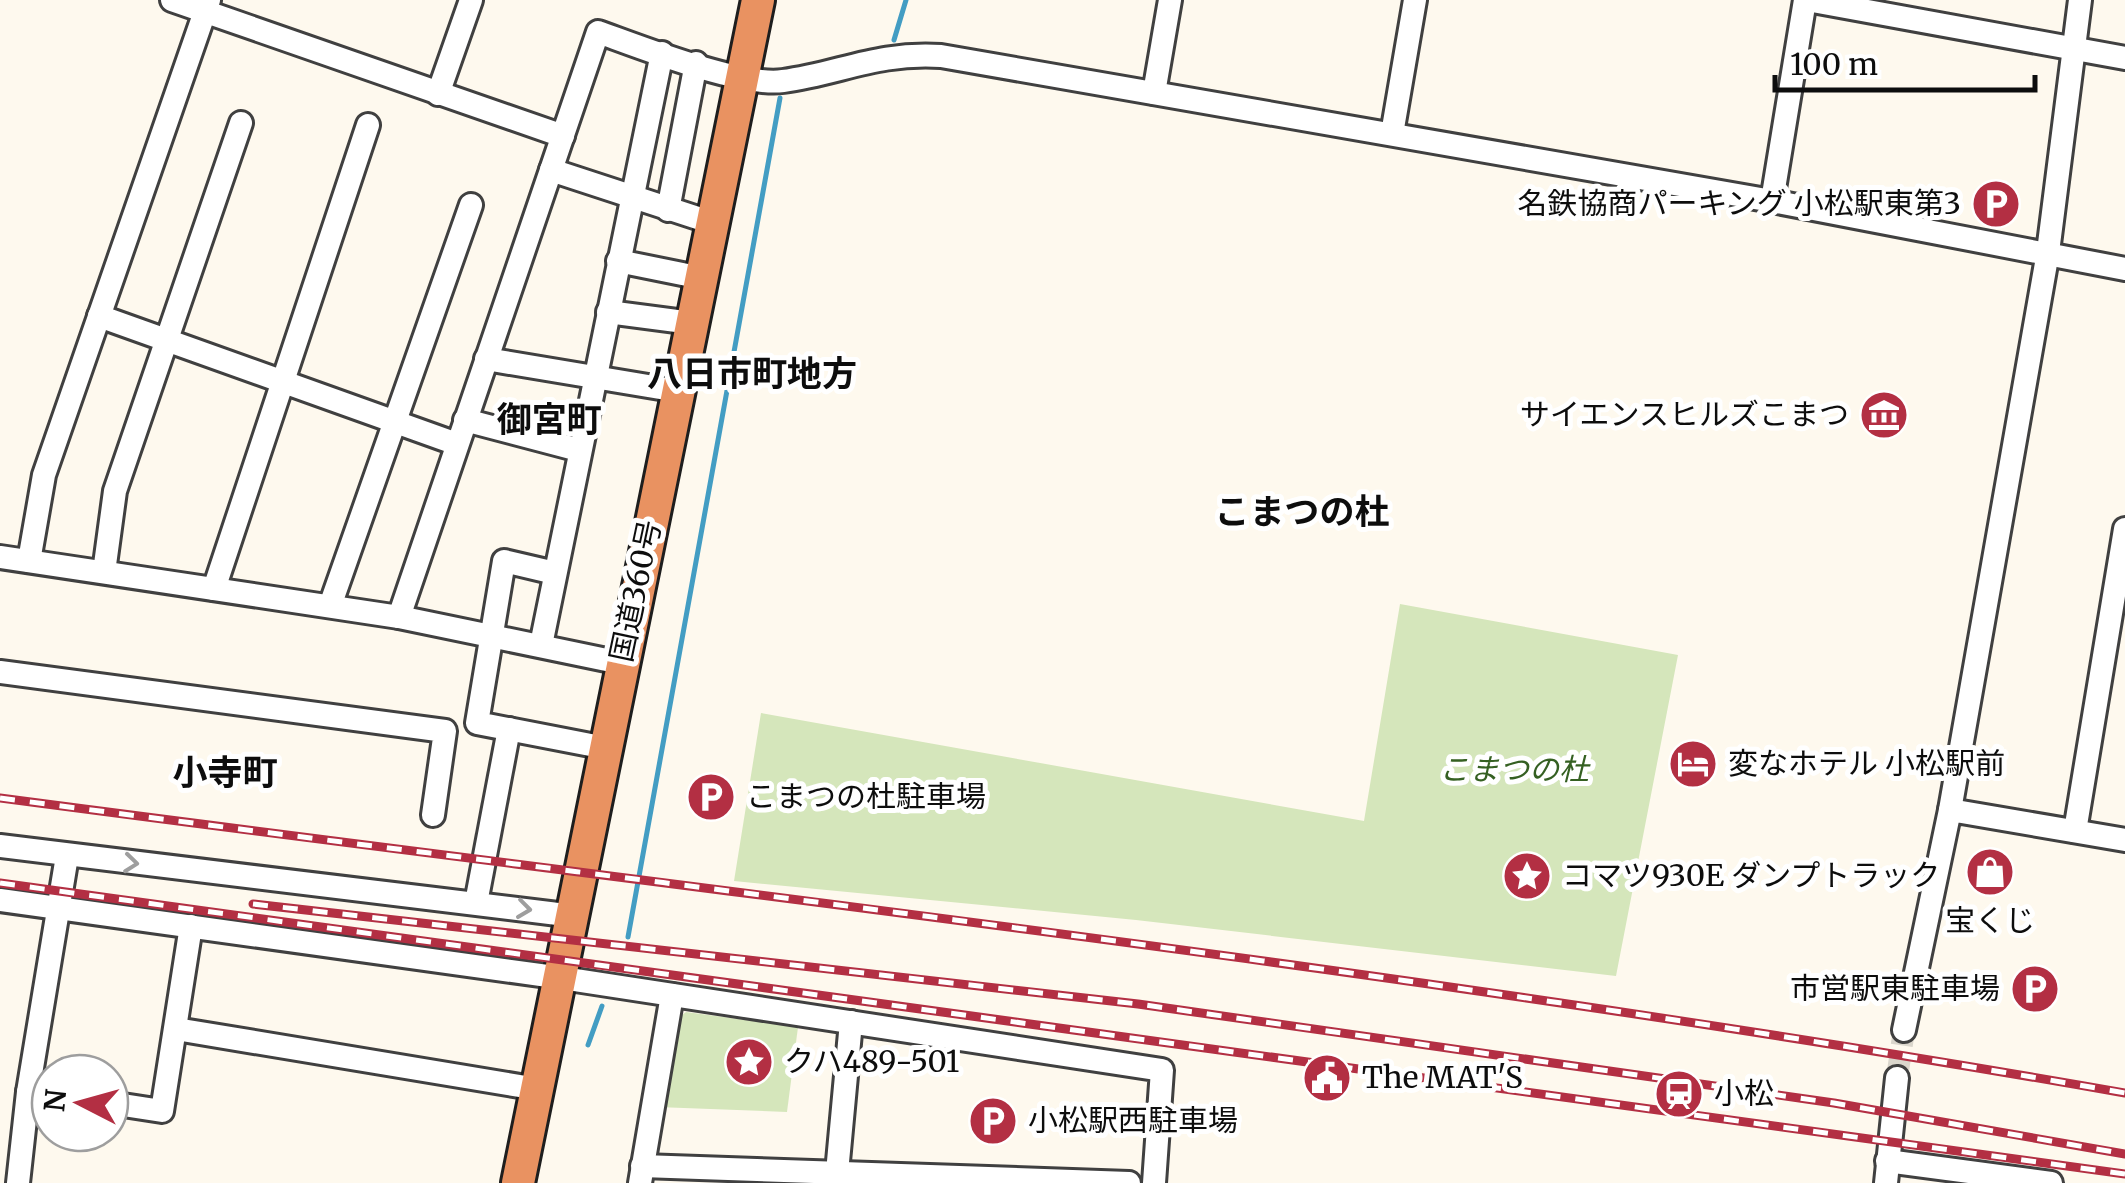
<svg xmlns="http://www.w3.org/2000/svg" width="2125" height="1183" font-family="Merriweather,'Noto Sans JP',serif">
  <rect width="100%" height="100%" fill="#fef9ee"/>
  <!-- green -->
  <g fill="#d5e6bb">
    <path d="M 1400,604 L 1678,655 L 1616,976 L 1136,920 L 734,881 L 761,713 L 1364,821 Z"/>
    <path d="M 686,1012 L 798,1027 L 787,1112 L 657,1107 L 677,1019 Z"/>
  </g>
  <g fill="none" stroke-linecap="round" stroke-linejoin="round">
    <!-- stream -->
    <g stroke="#439dc3" stroke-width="5">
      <path d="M 894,40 L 906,0"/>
      <path d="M 628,937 L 780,98"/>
      <path d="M 588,1045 L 602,1006"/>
    </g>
    <!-- minor-tunnel -->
    <path stroke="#dad6cc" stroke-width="22" stroke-dasharray="22 11" stroke-linecap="butt" d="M 1897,1078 L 1904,1030"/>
    <!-- minor casing -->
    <g stroke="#404040" stroke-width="28">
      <g id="minor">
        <path d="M 172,0 L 563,136"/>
        <path d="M 1807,0 L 2125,58"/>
        <path d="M 1154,93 L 1170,0"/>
        <path d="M 438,94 L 471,0"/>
        <path d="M 1392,134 L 1415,0"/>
        <path d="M 551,170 L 713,223"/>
        <path d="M 1772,201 L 1805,0"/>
        <path d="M 668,210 L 696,63"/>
        <path d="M 618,261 L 702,278"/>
        <path d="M 608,312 L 692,323"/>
        <path d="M 99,316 L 457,444"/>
        <path d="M 486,359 L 678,391"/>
        <path d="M 465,420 L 579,450"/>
        <path d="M 0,557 L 399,617 L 621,663"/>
        <path d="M 29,561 L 44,475 L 209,0"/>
        <path d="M 104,572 L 115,491 L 241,123"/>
        <path d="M 555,573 L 504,561 L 477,723 L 606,748"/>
        <path d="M 214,589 L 368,125"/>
        <path d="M 330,606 L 471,205"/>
        <path d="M 399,617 L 598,32 C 640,47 741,87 783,81 C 841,73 877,52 941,56 L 1772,201 L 2125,269"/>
        <path d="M 541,645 L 662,53"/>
        <path d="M 0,672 L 445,731 L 433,815"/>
        <path d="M 1950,810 L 2048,252 L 2080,0"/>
        <path d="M 2075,831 L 2125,529"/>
        <path d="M 0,846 L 574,916"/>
        <path d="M 0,900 L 562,978 L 1162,1070 L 1154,1183"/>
        <path d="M 476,903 L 509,729"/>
        <path d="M 176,1029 L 538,1089"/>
        <path d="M 1904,1030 L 1950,810 L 2125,840"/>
        <path d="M 28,1092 L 67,856"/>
        <path d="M 110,1103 L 162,1111 L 191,926"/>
        <path d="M 1887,1161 L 2051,1183"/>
        <path d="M 642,1166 L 1129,1183"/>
        <path d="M 18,1183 L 28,1092 L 50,1095"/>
        <path d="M 640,1183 L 672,995"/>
        <path d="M 836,1183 L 851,1022"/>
        <path d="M 1886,1183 L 1897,1078"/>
      </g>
    </g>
    <!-- highway casing -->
    <g stroke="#1e1e1e" stroke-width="38">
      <path id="highway" d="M 518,1183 L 758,0"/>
    </g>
    <!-- minor -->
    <use href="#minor" stroke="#fff" stroke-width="22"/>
    <!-- highway -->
    <use href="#highway" stroke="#e99261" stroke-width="32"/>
    <!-- rail casing -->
    <g stroke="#b32f43" stroke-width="9">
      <g id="rail">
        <path d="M 0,798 C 709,891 1421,970 2125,1093"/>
        <path d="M 0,883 L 2125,1174"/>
        <path d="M 253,904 L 1138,1004 L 1834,1103 L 2125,1154"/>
      </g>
    </g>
    <!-- rail -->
    <use href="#rail" stroke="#fff" stroke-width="5" stroke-dasharray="15" stroke-linecap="butt"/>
  </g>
  <!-- one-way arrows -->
  <defs><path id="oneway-chevron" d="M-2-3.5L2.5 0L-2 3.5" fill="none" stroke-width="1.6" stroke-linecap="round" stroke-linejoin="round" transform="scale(2.5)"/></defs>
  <g stroke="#9e9e9e">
    <use href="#oneway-chevron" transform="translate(131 863) rotate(6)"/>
    <use href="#oneway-chevron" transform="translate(524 909) rotate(7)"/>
  </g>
  <!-- icons -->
  <defs>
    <g id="parking-disc" transform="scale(2.5)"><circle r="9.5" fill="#b32f43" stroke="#fff"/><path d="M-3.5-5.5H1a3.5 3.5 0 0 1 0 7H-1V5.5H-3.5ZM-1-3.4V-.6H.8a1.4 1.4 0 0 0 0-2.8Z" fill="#fff"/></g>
    <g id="museum-disc" transform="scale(2.5)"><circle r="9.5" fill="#b32f43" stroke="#fff"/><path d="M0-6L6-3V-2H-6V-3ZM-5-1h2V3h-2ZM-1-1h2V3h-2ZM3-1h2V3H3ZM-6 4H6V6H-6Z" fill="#fff"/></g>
    <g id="hotel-disc" transform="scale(2.5)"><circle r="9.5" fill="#b32f43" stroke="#fff"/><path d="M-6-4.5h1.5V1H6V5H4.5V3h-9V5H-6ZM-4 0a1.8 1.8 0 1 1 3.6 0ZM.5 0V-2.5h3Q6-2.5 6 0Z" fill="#fff"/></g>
    <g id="shop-disc" transform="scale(2.5)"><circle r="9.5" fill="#b32f43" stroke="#fff"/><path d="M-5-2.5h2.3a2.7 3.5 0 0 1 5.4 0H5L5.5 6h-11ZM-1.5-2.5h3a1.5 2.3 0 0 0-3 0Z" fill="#fff"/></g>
    <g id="sight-disc" transform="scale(2.5)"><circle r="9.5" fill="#b32f43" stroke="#fff"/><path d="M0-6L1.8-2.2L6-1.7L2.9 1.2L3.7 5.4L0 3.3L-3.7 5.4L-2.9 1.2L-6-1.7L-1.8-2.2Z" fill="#fff"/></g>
    <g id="civic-disc" transform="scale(2.5)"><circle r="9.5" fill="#b32f43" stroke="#fff"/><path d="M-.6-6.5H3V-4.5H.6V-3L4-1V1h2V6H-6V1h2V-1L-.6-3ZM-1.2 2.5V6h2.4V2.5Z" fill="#fff"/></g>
    <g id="station-disc" transform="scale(2.5)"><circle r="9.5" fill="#b32f43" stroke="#fff"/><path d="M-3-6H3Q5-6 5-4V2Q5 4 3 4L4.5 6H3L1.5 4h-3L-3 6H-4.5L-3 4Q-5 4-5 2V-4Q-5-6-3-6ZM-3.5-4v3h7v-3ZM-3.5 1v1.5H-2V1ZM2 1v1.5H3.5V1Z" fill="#fff"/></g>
  </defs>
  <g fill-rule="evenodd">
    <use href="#parking-disc" x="1996" y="204"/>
    <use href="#museum-disc" x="1884" y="415"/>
    <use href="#hotel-disc" x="1693" y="764"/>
    <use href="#parking-disc" x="711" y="797"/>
    <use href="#shop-disc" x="1990" y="872"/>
    <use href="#sight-disc" x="1527" y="876"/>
    <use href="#parking-disc" x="2035" y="989"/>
    <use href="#sight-disc" x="749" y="1062"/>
    <use href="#civic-disc" x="1327" y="1078"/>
    <use href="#station-disc" x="1679" y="1094"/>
    <use href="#parking-disc" x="993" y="1121"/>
  </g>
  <g text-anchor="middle" stroke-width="10" stroke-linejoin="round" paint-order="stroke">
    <!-- poi labels -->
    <g font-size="30" fill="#0d0d0d" stroke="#fff" text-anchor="start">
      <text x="1961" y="214" text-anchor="end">名鉄協商パーキング 小松駅東第3</text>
      <text x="1849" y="425" text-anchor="end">サイエンスヒルズこまつ</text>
      <text x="1728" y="774">変なホテル 小松駅前</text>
      <text x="746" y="807">こまつの杜駐車場</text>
      <text x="1562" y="886">コマツ930E ダンプトラック</text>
      <text x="1990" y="931" text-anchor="middle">宝くじ</text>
      <text x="2000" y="999" text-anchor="end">市営駅東駐車場</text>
      <text x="784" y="1072">クハ489-501</text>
      <text x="1362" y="1088">The MAT'S</text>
      <text x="1714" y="1104">小松</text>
      <text x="1028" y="1131">小松駅西駐車場</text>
    </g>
    <!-- street labels -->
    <g font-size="30" fill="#0d0d0d" stroke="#fff">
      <text transform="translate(636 591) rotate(-78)" y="10">国道360号</text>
    </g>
    <!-- park labels -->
    <g font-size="30" font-style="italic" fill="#356022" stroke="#fff">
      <text x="1514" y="780">こまつの杜</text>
    </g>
    <!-- quarter labels -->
    <g font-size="35" font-weight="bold" fill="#0d0d0d" stroke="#fff">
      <text x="752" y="386">八日市町地方</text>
      <text x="549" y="432">御宮町</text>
      <text x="1302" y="524">こまつの杜</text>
      <text x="225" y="785">小寺町</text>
    </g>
  </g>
  <!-- north arrow -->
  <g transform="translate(80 1103) rotate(276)"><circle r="48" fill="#ffffff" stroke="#9e9e9e" stroke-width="2.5"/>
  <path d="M0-8L18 38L0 25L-18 38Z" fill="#b32f43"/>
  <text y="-15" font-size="28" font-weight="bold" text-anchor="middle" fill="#0d0d0d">N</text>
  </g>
  <!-- scale -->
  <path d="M1775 75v15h260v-15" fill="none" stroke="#0d0d0d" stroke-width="5"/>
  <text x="1790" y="75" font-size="30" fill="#0d0d0d" stroke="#ffffff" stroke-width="8" paint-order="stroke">100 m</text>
</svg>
